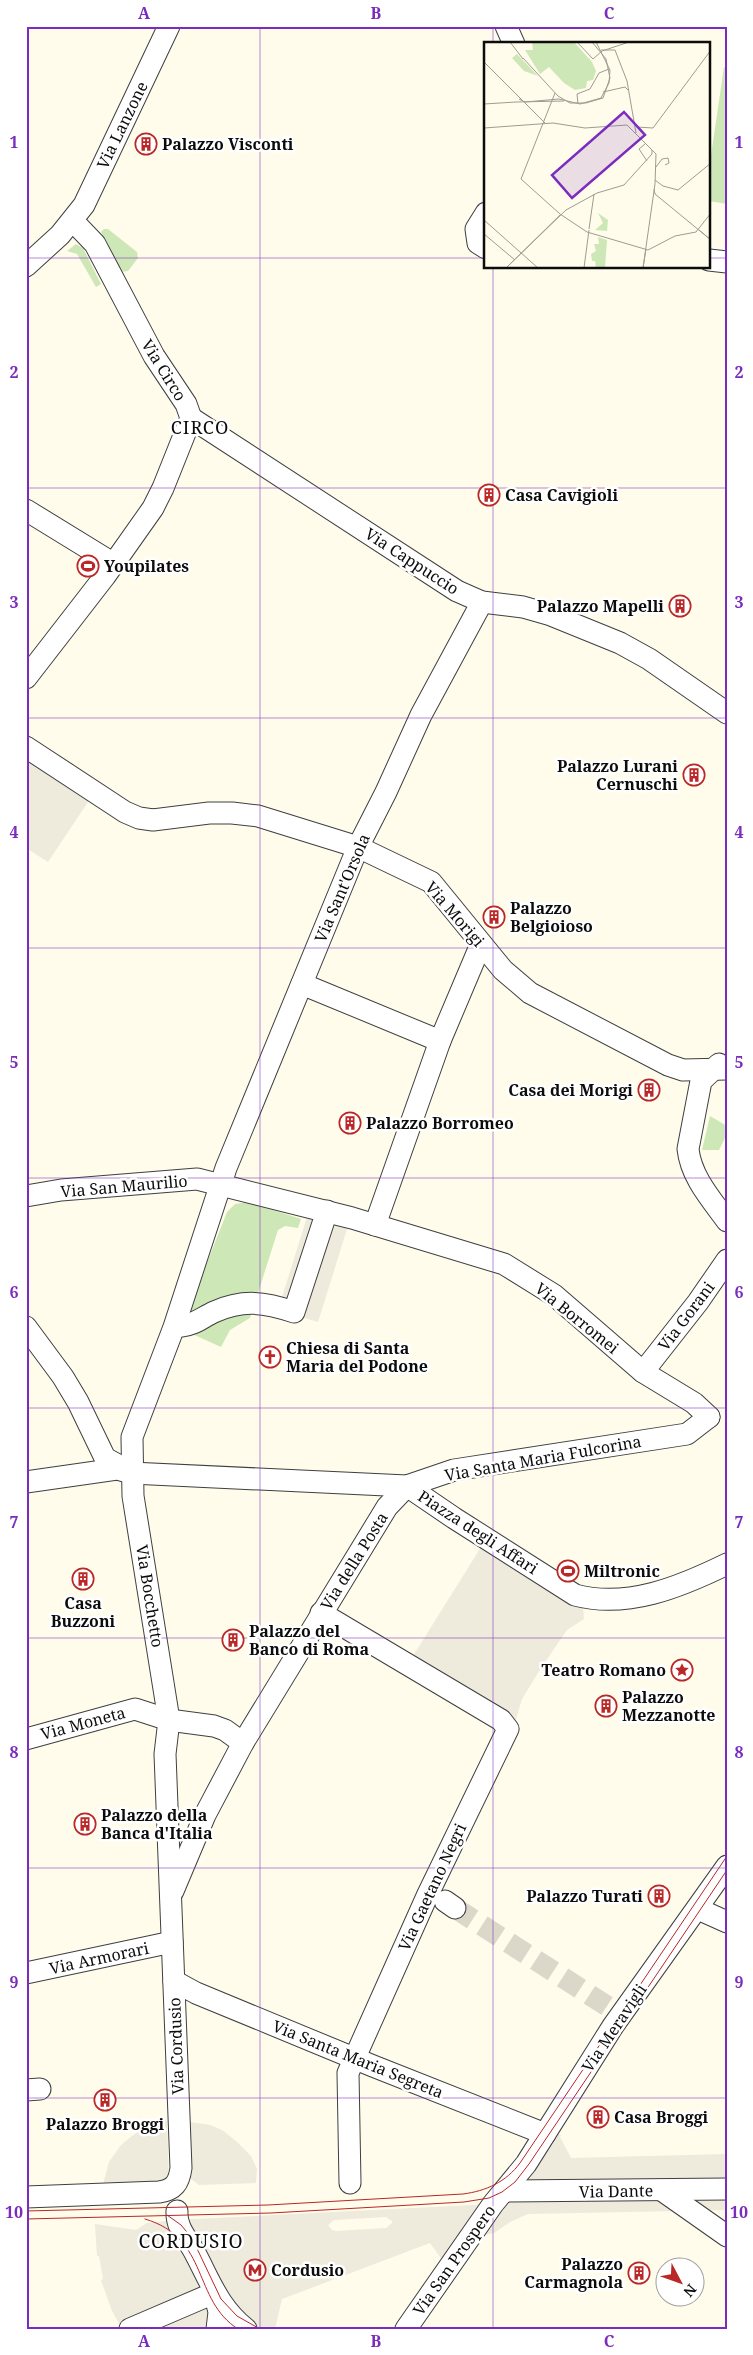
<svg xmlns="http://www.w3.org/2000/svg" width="753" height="2355" font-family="'Noto Serif',serif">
  <rect width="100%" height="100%" fill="#fffceb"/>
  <!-- green -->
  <g fill="#cde8b6">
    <path d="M 724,67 L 727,68 L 727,204 L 709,201 L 709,169 Z"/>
    <path d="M 104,229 L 108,229 L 137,252 L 138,258 L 128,271 L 121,272 L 101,232 Z"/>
    <path d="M 76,244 L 83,248 L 101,284 L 96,287 L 77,254 L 67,251 Z"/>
    <path d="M 710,1116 L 727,1126 L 727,1134 L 719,1150 L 702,1150 Z"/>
    <path d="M 249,1202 L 301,1219 L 298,1228 L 285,1226 L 278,1230 L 250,1318 L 230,1330 L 221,1347 L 181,1329 L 227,1212 L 235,1204 Z"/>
  </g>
  <!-- plaza -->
  <g fill="#eeeadc" fill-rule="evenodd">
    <path d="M 26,758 L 90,799 L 48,862 L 26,848 Z"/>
    <path d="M 307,1217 L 347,1229 L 318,1322 L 278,1310 Z"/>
    <path d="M 486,1539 L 582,1596 L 584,1619 L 567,1630 L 541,1668 L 522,1699 L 514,1726 L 413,1656 Z"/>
    <path d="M 164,2119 L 167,2121 L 169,2182 L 102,2188 L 109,2162 L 121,2145 L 137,2132 Z"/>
    <path d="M 190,2122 L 210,2125 L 222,2130 L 236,2141 L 251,2156 L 257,2169 L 256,2183 L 199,2185 L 191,2179 Z"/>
    <path d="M 557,2133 L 561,2135 L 560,2137 L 571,2158 L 727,2154 L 727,2210 L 528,2214 L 510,2222 L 494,2233 L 484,2235 L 524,2183 Z"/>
    <path d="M 493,2204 L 443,2261 L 430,2243 L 282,2299 L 275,2329 L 122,2329 L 112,2311 L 101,2280 L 103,2279 L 99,2256 L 97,2256 L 95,2224 L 136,2230 L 147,2223 L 176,2220 ZM 386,2217 L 392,2221 L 392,2223 L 386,2228 L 336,2231 L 332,2230 L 328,2225 L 334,2220 Z"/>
  </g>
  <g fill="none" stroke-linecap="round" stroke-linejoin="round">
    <!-- minor-tunnel -->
    <path stroke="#dbd8ca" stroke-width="21" stroke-dasharray="21 11" stroke-linecap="butt" d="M 455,1908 L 607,2006"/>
    <!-- minor casing -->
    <g stroke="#3f3f3f" stroke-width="23">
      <g id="minor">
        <path d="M 506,26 L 514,44"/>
        <path d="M 486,213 L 476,229 L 478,243 L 486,248"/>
        <path d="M 709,260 L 727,262"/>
        <path d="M 26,266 L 60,235 L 84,205 L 169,26"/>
        <path d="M 191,418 L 457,591 L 482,602 L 523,607 L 551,615 L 620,643 L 649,659 L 727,713"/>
        <path d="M 26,510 L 114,564"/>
        <path d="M 26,678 L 105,576 L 153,508 L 163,488 L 191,418 L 186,404 L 154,356 L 95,244 L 73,221"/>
        <path d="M 26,747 L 125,812 L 139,818 L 153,820 L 209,813 L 232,813 L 258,816 L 358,847 L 431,882 L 503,970 L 530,993 L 668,1065 L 683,1070 L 727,1069"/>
        <path d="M 302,984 L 440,1041"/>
        <path d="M 719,1064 L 701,1081 L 688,1149 C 691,1177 711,1199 727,1221"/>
        <path d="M 26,1196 L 61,1190 L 197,1179 L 352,1218 L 504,1264 L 554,1295 L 643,1372 L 694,1403 L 709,1417"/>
        <path d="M 375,1225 L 440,1041 L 481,944"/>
        <path d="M 182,1326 C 194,1325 203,1317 214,1312 C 243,1299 265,1302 294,1312 L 327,1211"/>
        <path d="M 26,1327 L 63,1377 L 78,1402 L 105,1458 L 127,1470"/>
        <path d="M 643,1372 L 698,1302 L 727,1260"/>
        <path d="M 26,1482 L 117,1469 L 131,1473 L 407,1486 L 454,1470 L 687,1434 L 709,1417"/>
        <path d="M 407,1486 L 454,1518 L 575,1595 C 627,1609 680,1587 727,1564"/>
        <path d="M 321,1613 L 501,1720 L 508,1729 L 428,1894 L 348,2073 L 350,2183"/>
        <path d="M 26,1739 L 135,1709 L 169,1720 L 214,1726 L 225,1730 L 243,1743"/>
        <path d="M 173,1891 L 205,1815 L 243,1743 L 387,1507 L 407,1486"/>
        <path d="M 445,1901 L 455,1908"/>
        <path d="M 698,1909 L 727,1922"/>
        <path d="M 26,1973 L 172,1942"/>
        <path d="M 174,1981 L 196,1993 L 373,2066 L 545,2134"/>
        <path d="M 26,2090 L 40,2089"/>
        <path d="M 505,2191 L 727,2189"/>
        <path d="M 663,2191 L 727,2236"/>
        <path d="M 26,2197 L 159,2192 C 174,2190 179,2183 181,2168 L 165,1754 L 169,1720 L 133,1496 L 132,1437 L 174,1327 L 226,1168 L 358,847 L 386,792 L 421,715 L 482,602"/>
        <path d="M 177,2211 C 176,2228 187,2238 195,2253 C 210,2281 219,2308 246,2329"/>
        <path d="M 215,2296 L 219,2312 L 217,2329"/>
        <path d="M 130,2329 L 214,2293"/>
        <path d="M 406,2329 L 493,2204 L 526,2164 L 613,2026 L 727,1866"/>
      </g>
    </g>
    <!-- minor -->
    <use href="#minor" stroke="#fff" stroke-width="21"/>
    <!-- tram -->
    <g stroke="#ba2726" stroke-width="1">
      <path d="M 26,2211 L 268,2205 L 463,2194 C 486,2191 506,2182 520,2163 L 727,1856"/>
      <path d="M 167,2215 L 181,2225 L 192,2238 L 221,2299 L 237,2316 L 260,2329"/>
      <path d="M 26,2219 L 271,2213 L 464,2202 L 489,2198 L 502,2192 L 515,2182 L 529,2164 L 727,1870"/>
      <path d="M 145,2219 C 210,2238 192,2300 238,2329"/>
    </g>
  </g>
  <!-- grid -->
  <path fill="none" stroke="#7b2cbf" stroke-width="1" stroke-opacity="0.55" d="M 260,26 L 260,2329M 493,26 L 493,44M 26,258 L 486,258M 709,258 L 727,258M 493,268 L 493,2329M 26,488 L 727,488M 26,718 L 727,718M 26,948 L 727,948M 26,1178 L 727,1178M 26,1408 L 727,1408M 26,1638 L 727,1638M 26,1868 L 727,1868M 26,2098 L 727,2098"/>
  <!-- icons -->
  <defs>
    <g id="building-ring" transform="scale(1.125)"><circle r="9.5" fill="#fff" stroke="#ba2726" stroke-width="1.5"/><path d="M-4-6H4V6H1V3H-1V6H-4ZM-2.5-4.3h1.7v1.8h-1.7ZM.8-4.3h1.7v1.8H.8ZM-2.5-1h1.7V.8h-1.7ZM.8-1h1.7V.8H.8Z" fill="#ba2726"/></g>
    <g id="stadium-ring" transform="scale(1.125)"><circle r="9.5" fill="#fff" stroke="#ba2726" stroke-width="1.5"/><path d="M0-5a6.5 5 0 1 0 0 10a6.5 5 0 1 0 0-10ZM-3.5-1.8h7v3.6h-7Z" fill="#ba2726"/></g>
    <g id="church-ring" transform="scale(1.125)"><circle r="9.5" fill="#fff" stroke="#ba2726" stroke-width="1.5"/><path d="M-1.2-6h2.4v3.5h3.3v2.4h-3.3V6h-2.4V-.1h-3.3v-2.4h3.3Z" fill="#ba2726"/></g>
    <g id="sight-ring" transform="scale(1.125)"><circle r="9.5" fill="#fff" stroke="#ba2726" stroke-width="1.5"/><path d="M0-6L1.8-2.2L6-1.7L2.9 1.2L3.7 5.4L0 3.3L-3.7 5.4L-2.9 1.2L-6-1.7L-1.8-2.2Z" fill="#ba2726"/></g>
    <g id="metro-ring" transform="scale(1.125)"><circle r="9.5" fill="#fff" stroke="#ba2726" stroke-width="1.5"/><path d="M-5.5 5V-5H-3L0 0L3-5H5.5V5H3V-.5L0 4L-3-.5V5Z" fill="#ba2726"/></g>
  </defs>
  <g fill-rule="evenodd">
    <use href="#building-ring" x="146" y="144"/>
    <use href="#building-ring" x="489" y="495"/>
    <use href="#stadium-ring" x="88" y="566"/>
    <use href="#building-ring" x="680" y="606"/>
    <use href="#building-ring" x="694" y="775"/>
    <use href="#building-ring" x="494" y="917"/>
    <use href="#building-ring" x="649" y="1090"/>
    <use href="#building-ring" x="350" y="1123"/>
    <use href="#church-ring" x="270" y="1357"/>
    <use href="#stadium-ring" x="568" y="1571"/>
    <use href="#building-ring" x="83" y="1579"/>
    <use href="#building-ring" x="233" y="1640"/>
    <use href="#sight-ring" x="682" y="1670"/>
    <use href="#building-ring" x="606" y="1706"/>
    <use href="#building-ring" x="85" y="1824"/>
    <use href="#building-ring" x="659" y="1896"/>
    <use href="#building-ring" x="105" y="2100"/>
    <use href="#building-ring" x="598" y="2117"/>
    <use href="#metro-ring" x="255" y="2270"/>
    <use href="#building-ring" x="639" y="2273"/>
  </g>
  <g text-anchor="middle" stroke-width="5" stroke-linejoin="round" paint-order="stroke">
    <!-- street labels -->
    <g font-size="16" fill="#0c0c0c" stroke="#fff">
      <text transform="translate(122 125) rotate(-64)" y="6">Via Lanzone</text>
      <text transform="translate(164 370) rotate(58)" y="6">Via Circo</text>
      <text transform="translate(412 561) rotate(33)" y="6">Via Cappuccio</text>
      <text transform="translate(342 888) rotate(-67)" y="6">Via Sant'Orsola</text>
      <text transform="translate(455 914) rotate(49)" y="6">Via Morigi</text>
      <text transform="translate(124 1186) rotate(-5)" y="6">Via San Maurilio</text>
      <text transform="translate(686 1316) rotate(-53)" y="6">Via Gorani</text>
      <text transform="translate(577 1318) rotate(39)" y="6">Via Borromei</text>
      <text transform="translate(543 1458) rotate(-10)" y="6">Via Santa Maria Fulcorina</text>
      <text transform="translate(478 1532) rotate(33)" y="6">Piazza degli Affari</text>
      <text transform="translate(354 1561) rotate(-58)" y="6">Via della Posta</text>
      <text transform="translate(150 1596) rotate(81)" y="6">Via Bocchetto</text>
      <text transform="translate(83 1723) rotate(-15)" y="6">Via Moneta</text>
      <text transform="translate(432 1887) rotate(-65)" y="6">Via Gaetano Negri</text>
      <text transform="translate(99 1958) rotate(-12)" y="6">Via Armorari</text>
      <text transform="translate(614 2028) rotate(-56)" y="6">Via Meravigli</text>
      <text transform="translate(176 2046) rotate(-92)" y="6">Via Cordusio</text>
      <text transform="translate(358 2059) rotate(22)" y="6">Via Santa Maria Segreta</text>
      <text transform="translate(616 2191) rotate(-1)" y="6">Via Dante</text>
      <text transform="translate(454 2260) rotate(-55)" y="6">Via San Prospero</text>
    </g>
    <!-- poi labels -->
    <g font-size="16" font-weight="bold" fill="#0c0c0c" stroke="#fff" text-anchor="start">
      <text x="162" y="150">Palazzo Visconti</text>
      <text x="505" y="501">Casa Cavigioli</text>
      <text x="104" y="572">Youpilates</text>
      <text x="664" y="612" text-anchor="end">Palazzo Mapelli</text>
      <text x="678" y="772" text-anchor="end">Palazzo Lurani<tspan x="678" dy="18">Cernuschi</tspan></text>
      <text x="510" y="914">Palazzo<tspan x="510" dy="18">Belgioioso</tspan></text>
      <text x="633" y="1096" text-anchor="end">Casa dei Morigi</text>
      <text x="366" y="1129">Palazzo Borromeo</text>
      <text x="286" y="1354">Chiesa di Santa<tspan x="286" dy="18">Maria del Podone</tspan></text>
      <text x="584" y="1577">Miltronic</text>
      <text x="83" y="1609" text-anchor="middle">Casa<tspan x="83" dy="18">Buzzoni</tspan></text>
      <text x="249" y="1637">Palazzo del<tspan x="249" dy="18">Banco di Roma</tspan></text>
      <text x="666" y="1676" text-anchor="end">Teatro Romano</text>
      <text x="622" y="1703">Palazzo<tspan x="622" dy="18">Mezzanotte</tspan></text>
      <text x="101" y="1821">Palazzo della<tspan x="101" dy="18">Banca d'Italia</tspan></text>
      <text x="643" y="1902" text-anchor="end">Palazzo Turati</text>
      <text x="614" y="2123">Casa Broggi</text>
      <text x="105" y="2130" text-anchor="middle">Palazzo Broggi</text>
      <text x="623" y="2270" text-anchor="end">Palazzo<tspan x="623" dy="18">Carmagnola</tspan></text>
      <text x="271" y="2276">Cordusio</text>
    </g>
    <!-- neighbourhood labels -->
    <g font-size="18" letter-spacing="1" fill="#0c0c0c" stroke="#fff">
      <text x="200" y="434">CIRCO</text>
    </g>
    <!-- quarter labels -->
    <g font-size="19" letter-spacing="1" fill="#0c0c0c" stroke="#fff">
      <text x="191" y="2248">CORDUSIO</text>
    </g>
  </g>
  <!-- overview -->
  <g transform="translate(484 42)">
    <rect width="226" height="226" fill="#fffceb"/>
    <path d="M 48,0 L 90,0 L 108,20 L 112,29 L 109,38 L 103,39 L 102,46 L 91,48 L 80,41 L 65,25 L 56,32 L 41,8 L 49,8 ZM 33,12 L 54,34 L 40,29 L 28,16 ZM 114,171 L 124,178 L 123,189 L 111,188 L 119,181 ZM 114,195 L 123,198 L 121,226 L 112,226 L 111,219 L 108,219 L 107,212 L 112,209 L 110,202 L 115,202 Z" fill="#cde8b6"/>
    <path fill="none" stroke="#9e9c92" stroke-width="1" d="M 26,0 L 39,17M 93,0 L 109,17 L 118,9 L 145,0M 117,8 L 131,8 L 143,39 L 152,91M 39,16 L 74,54 L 86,61 L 102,61 L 119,56 L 126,36 L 122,17 L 108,0M 0,20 L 62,82M 119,50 L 141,45 L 144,48M 71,51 L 37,137 L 76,172 L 103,190 L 164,208 L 191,194 L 212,190 L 227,171M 35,57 L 41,60 L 75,57 L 96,62 L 117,56 L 125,41 L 126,28 L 112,0M 32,60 L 80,59M 0,62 L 32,60M 94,62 L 93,52 L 106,47 L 115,31 L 125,27M 153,85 L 169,86 L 227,8M 0,86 L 69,81 L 101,86 L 143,83 L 172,112 L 171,142 L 159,226M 161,102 L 155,107 L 163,119M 172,125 L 178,117 L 184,116 L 185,121 L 181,123M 171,138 L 179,144 L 194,148 L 227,121M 170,147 L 171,152 L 227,198M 0,178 L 54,226M 105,187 L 110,152M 215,188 L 227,198M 0,192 L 31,218M 22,226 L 76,173M 22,226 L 82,168 L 113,151 L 140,143 L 168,112 L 168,108M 100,226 L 105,188M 159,226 L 162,207"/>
    <path fill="#7b2cbf" fill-opacity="0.15" stroke="#7b2cbf" stroke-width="2.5" d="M 140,70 L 161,93 L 88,156 L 68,133 Z"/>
    <rect width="226" height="226" fill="none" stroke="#0c0c0c" stroke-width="2.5"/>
  </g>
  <!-- border -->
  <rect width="753" height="2355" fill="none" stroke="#ffffff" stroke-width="55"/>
  <!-- north arrow -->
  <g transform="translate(680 2282) rotate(131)"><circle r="24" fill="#ffffff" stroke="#9e9e9e"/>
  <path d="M0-4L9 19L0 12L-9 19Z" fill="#ba2726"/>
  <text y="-8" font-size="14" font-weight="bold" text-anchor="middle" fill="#0c0c0c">N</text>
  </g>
  <rect x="28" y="28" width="698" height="2300" fill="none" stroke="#7b2cbf" stroke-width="2"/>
  <g font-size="16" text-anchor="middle" font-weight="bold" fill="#7b2cbf">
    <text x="144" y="19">A</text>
    <text x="376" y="19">B</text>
    <text x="609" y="19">C</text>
    <text x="14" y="148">1</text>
    <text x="739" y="148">1</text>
    <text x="14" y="378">2</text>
    <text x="739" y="378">2</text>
    <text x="14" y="608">3</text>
    <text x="739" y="608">3</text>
    <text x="14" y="838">4</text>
    <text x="739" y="838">4</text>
    <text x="14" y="1068">5</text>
    <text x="739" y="1068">5</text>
    <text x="14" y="1298">6</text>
    <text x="739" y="1298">6</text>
    <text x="14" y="1528">7</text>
    <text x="739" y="1528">7</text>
    <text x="14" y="1758">8</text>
    <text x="739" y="1758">8</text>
    <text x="14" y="1988">9</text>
    <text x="739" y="1988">9</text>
    <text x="14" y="2218">10</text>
    <text x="739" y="2218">10</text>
    <text x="144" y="2347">A</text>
    <text x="376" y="2347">B</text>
    <text x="609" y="2347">C</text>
  </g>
</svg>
